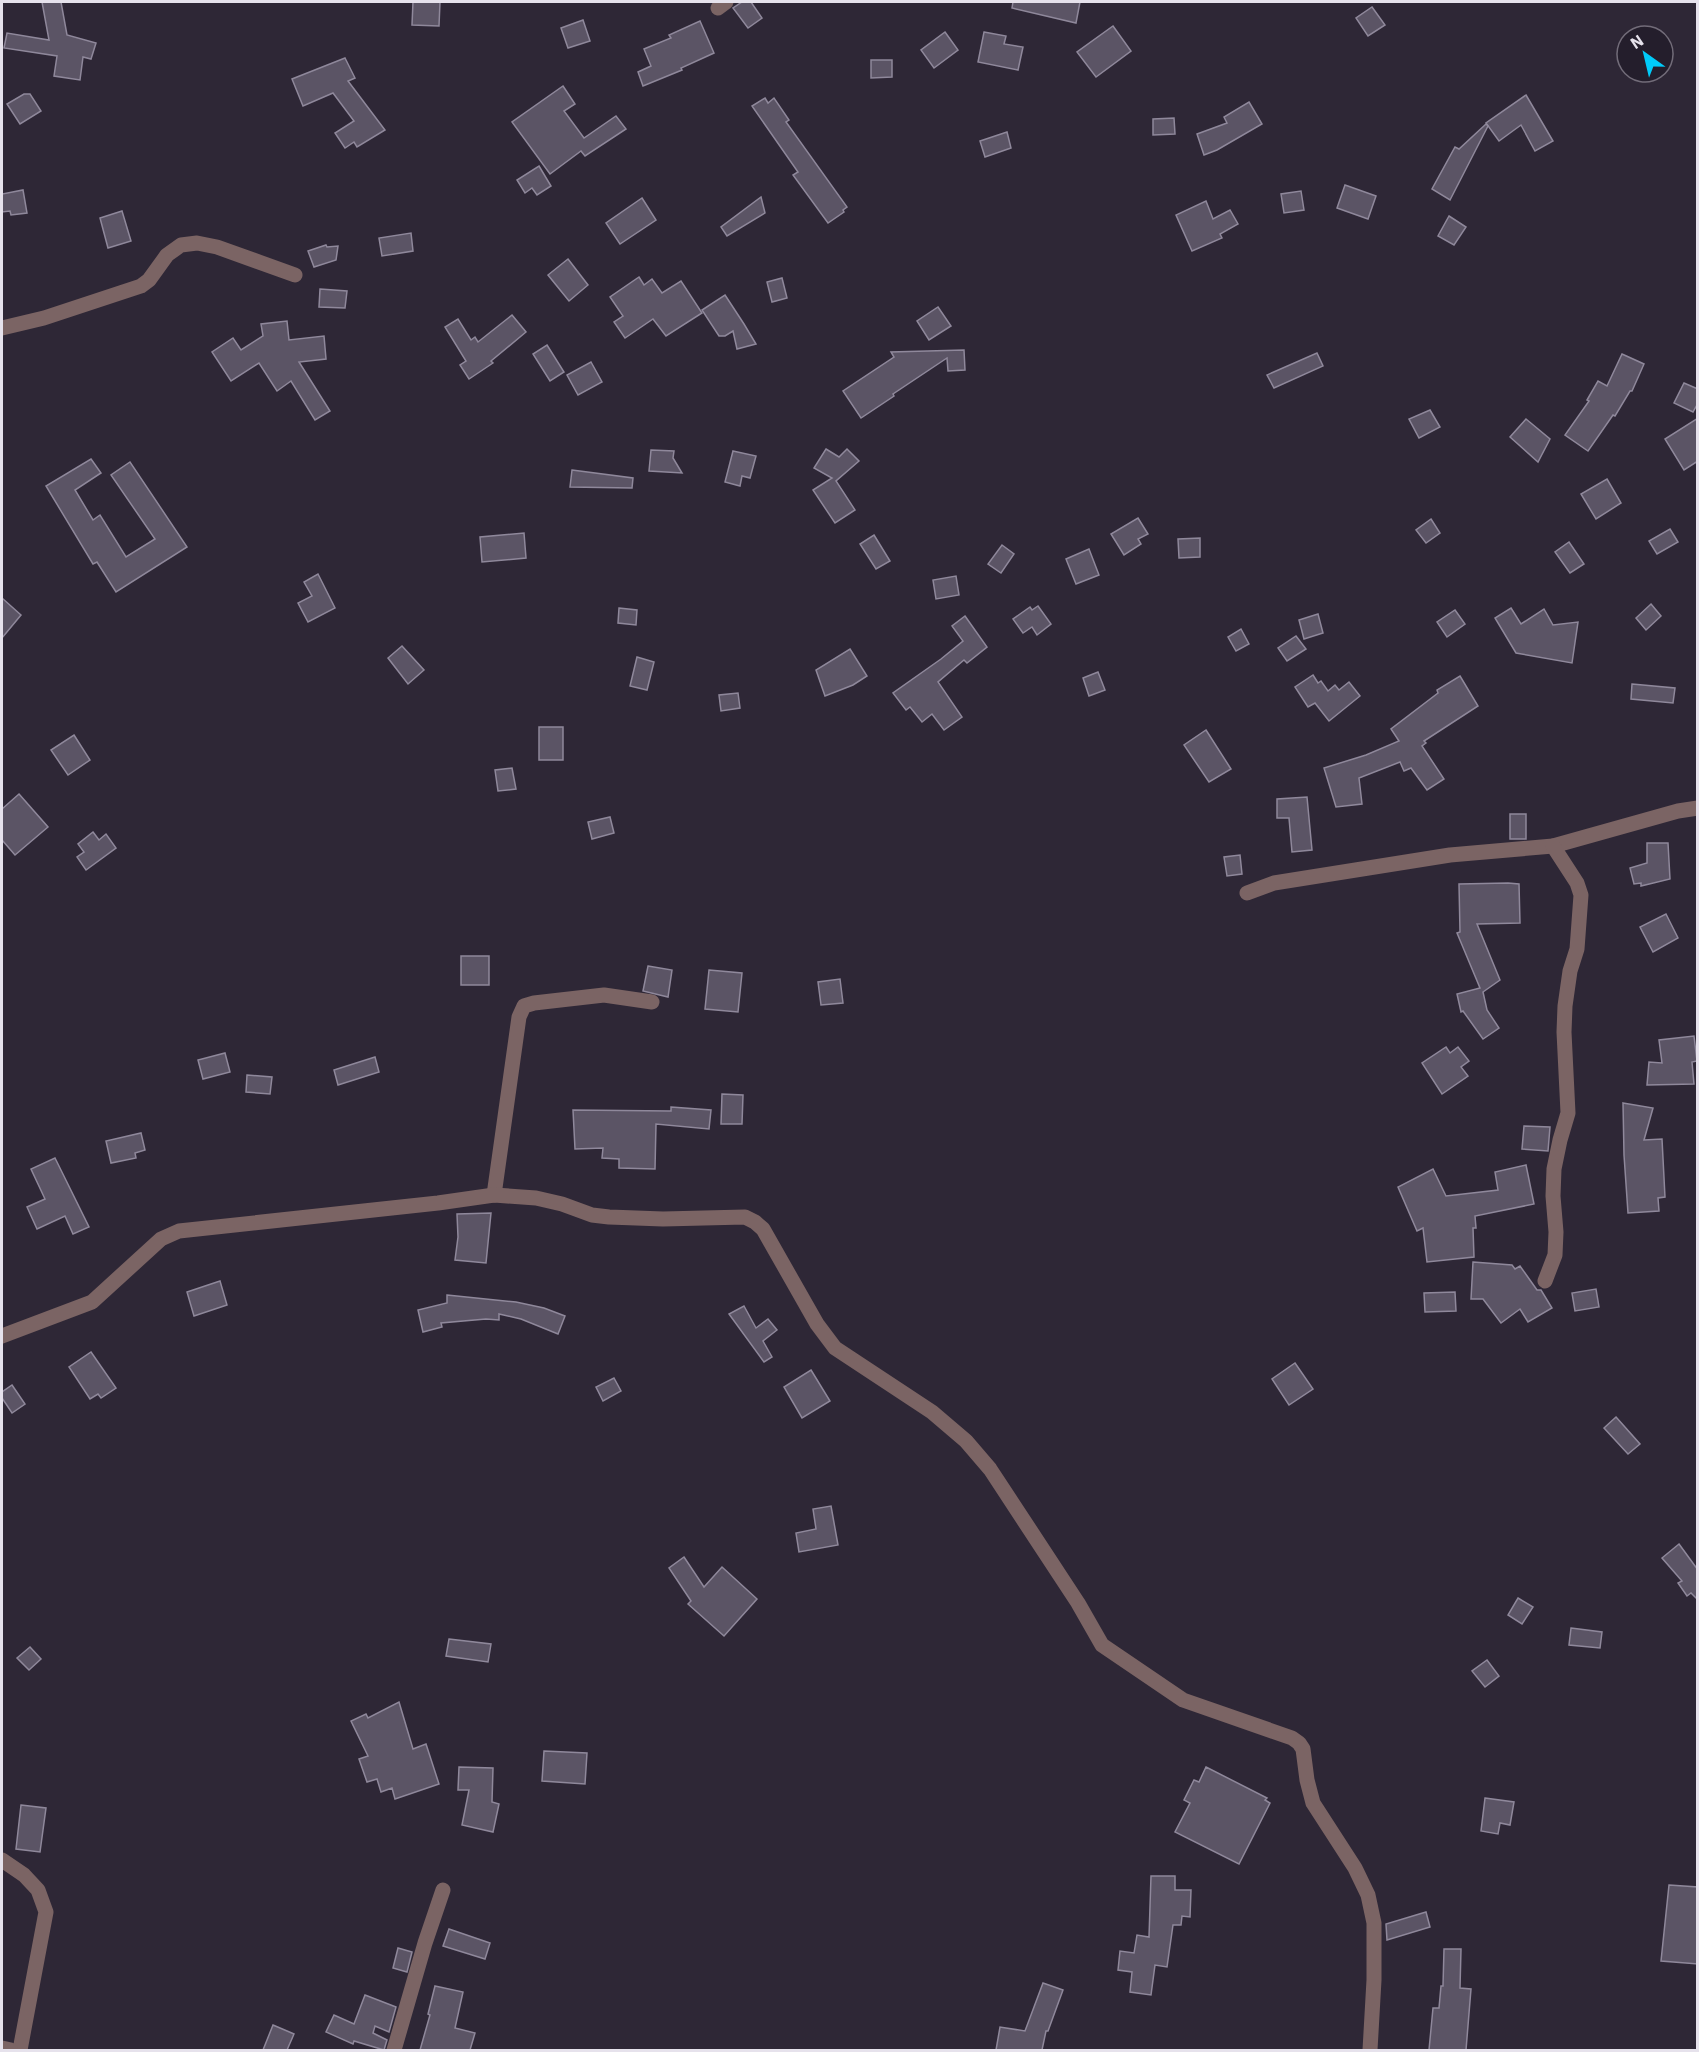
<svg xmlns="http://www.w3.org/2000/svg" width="1699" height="2052" font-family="'IBM Plex Sans',sans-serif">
  <rect width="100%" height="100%" fill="#2e2736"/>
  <!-- building -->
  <g fill="#5b5465" stroke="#8f889b" stroke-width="1.5">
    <path d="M 42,2 L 61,2 L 67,35 L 96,43 L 91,59 L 83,57 L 80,80 L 54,76 L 57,56 L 4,48 L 7,33 L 49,40 Z"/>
    <path d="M 413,2 L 440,2 L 439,26 L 412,25 Z"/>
    <path d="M 742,2 L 751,2 L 762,18 L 748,28 L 733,8 Z"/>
    <path d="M 1013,2 L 1080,2 L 1076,23 L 1012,8 Z"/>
    <path d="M 1372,7 L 1385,25 L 1368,36 L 1356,18 Z"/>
    <path d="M 583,20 L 590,41 L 568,48 L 561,28 Z"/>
    <path d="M 700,21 L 714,53 L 681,68 L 682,70 L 643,86 L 638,72 L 651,66 L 644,49 L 671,38 L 669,35 Z"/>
    <path d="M 1113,26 L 1131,51 L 1096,77 L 1077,52 Z"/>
    <path d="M 945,32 L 958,50 L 934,68 L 921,50 Z"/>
    <path d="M 984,32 L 1006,36 L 1004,44 L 1023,47 L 1018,70 L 978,62 Z"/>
    <path d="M 345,58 L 355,78 L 348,81 L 385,130 L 357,147 L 354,142 L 345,148 L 335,133 L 354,121 L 333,93 L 303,106 L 292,79 Z"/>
    <path d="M 871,60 L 892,60 L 892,77 L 871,78 Z"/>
    <path d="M 563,86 L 575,104 L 564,111 L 584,138 L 616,116 L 626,129 L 585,156 L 581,151 L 550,174 L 512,122 Z"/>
    <path d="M 24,94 L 30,94 L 41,111 L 20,124 L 7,104 Z"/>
    <path d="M 1526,95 L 1553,141 L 1535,151 L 1521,125 L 1499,141 L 1486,123 Z"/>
    <path d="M 765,98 L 768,103 L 774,98 L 789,120 L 786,122 L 847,207 L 843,210 L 844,212 L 828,223 L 793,175 L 798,172 L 752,106 Z"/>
    <path d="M 1249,102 L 1262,124 L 1217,150 L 1204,155 L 1197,134 L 1227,123 L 1224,117 Z"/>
    <path d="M 1174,118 L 1175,134 L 1153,135 L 1153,119 Z"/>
    <path d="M 1486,124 L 1488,126 L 1450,200 L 1432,189 L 1455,147 L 1459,149 Z"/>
    <path d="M 1007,132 L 1011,148 L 985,157 L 980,141 Z"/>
    <path d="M 539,166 L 551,186 L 537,195 L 532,188 L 525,193 L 517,180 Z"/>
    <path d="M 1345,185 L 1376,196 L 1368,219 L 1337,208 Z"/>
    <path d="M 23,190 L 27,213 L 11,215 L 10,211 L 2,212 L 2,194 Z"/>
    <path d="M 1301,191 L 1304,210 L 1284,213 L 1281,194 Z"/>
    <path d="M 761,197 L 765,213 L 727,236 L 721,227 Z"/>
    <path d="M 642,198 L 656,220 L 620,244 L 606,223 Z"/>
    <path d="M 1206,201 L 1213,219 L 1230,210 L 1238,224 L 1220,234 L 1222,238 L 1192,251 L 1176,215 Z"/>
    <path d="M 122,211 L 131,241 L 108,248 L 100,218 Z"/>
    <path d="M 1449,216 L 1466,227 L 1454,245 L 1438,236 Z"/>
    <path d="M 411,233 L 413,251 L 382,256 L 379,238 Z"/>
    <path d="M 326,245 L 327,247 L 338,246 L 336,260 L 314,267 L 308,251 Z"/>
    <path d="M 568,259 L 588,285 L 569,301 L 548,275 Z"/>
    <path d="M 639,277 L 644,285 L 652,279 L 662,293 L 681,281 L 702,313 L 666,336 L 653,319 L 625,338 L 614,322 L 623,316 L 610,297 Z"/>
    <path d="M 782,278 L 787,298 L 772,302 L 767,282 Z"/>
    <path d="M 320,289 L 347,291 L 345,308 L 319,307 Z"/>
    <path d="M 725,295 L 744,324 L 756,344 L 737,349 L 733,331 L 725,336 L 719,336 L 702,310 Z"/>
    <path d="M 938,307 L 951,326 L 929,340 L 917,321 Z"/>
    <path d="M 512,315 L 526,332 L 491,361 L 493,363 L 469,379 L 460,365 L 466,361 L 445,327 L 458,319 L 471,340 L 475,337 L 478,342 Z"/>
    <path d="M 287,321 L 289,340 L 324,336 L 326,359 L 299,362 L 330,411 L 315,420 L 291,381 L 277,391 L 259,363 L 231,381 L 212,352 L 233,338 L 241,350 L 263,336 L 261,324 Z"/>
    <path d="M 547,345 L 564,372 L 550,381 L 533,354 Z"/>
    <path d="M 964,350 L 965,370 L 948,371 L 947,358 L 893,394 L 894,396 L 861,418 L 843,391 L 894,357 L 891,352 Z"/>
    <path d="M 1317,353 L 1323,366 L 1274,388 L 1267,375 Z"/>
    <path d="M 1622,354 L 1644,364 L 1632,391 L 1630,391 L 1615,416 L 1613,415 L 1588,451 L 1565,435 L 1589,401 L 1587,400 L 1598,381 L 1607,386 Z"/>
    <path d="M 591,362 L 602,382 L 578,395 L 567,375 Z"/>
    <path d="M 1684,383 L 1698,389 L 1698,403 L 1693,412 L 1674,403 Z"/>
    <path d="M 1430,410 L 1440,427 L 1419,438 L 1409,419 Z"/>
    <path d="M 1698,418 L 1698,461 L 1684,470 L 1665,439 Z"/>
    <path d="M 1526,419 L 1550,439 L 1538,462 L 1510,437 Z"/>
    <path d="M 826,449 L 839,457 L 847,449 L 859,461 L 836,481 L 855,510 L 835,523 L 813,490 L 832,478 L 814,468 Z"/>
    <path d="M 651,450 L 674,451 L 673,458 L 682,473 L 649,471 Z"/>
    <path d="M 733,451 L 756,456 L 750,478 L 742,476 L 740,486 L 725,482 Z"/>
    <path d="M 91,459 L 101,473 L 75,490 L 93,520 L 100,515 L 126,557 L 155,539 L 111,475 L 130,462 L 187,547 L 116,592 L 97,562 L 93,564 L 46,486 Z"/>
    <path d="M 572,470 L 633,478 L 632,488 L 570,487 Z"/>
    <path d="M 1607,479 L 1621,503 L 1596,519 L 1581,494 Z"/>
    <path d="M 1138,518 L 1148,534 L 1138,539 L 1141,544 L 1124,555 L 1111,534 Z"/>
    <path d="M 1431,519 L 1440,533 L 1426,543 L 1416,530 Z"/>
    <path d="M 1670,529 L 1678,542 L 1657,554 L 1649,541 Z"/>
    <path d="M 524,533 L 526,558 L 482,562 L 480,537 Z"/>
    <path d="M 874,535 L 890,561 L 876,569 L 860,544 Z"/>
    <path d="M 1200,538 L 1200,557 L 1179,558 L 1178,539 Z"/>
    <path d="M 1569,542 L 1584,564 L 1570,573 L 1555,552 Z"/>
    <path d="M 1002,545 L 1014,554 L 1001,573 L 988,564 Z"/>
    <path d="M 1089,549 L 1099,575 L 1076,584 L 1066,559 Z"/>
    <path d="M 318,574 L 335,608 L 308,622 L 298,603 L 312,596 L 304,582 Z"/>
    <path d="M 956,576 L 959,595 L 936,599 L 933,580 Z"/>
    <path d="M 2,598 L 21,615 L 2,638 Z"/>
    <path d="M 1651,604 L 1661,616 L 1646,630 L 1636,618 Z"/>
    <path d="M 1038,606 L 1051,624 L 1037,635 L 1032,627 L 1023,633 L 1013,619 L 1030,607 L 1032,610 Z"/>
    <path d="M 619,608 L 637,610 L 636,625 L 618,623 Z"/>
    <path d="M 1511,608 L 1521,624 L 1544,609 L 1553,625 L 1578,622 L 1572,663 L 1516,653 L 1495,618 Z"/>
    <path d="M 1455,610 L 1465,624 L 1447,637 L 1437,622 Z"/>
    <path d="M 1318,614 L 1323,633 L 1304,639 L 1299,620 Z"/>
    <path d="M 965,616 L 987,647 L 967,663 L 964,660 L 938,682 L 962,717 L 944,730 L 932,714 L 922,722 L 910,707 L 906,710 L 893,693 L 941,659 L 963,641 L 952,626 Z"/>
    <path d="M 1241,629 L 1249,644 L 1236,651 L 1228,637 Z"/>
    <path d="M 1296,636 L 1306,649 L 1287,661 L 1278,648 Z"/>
    <path d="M 402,646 L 424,670 L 408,684 L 388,658 Z"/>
    <path d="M 850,649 L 867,676 L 853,685 L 825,696 L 816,670 Z"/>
    <path d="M 637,657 L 654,662 L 647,690 L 630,686 Z"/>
    <path d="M 1098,672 L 1105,690 L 1089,696 L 1083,678 Z"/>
    <path d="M 1313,675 L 1318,683 L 1321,681 L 1328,691 L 1335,685 L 1339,690 L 1349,682 L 1360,696 L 1329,721 L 1315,703 L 1308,707 L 1295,687 Z"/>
    <path d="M 1460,676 L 1478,706 L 1424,741 L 1426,743 L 1422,746 L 1444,779 L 1427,790 L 1411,768 L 1404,771 L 1400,762 L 1359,778 L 1362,804 L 1336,807 L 1324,768 L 1366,755 L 1399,741 L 1391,729 L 1438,693 L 1437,690 Z"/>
    <path d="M 1632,684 L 1675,688 L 1673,703 L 1631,699 Z"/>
    <path d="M 738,693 L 740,708 L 721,711 L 719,695 Z"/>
    <rect x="539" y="727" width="24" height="33"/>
    <path d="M 1206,730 L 1231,769 L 1209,782 L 1184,745 Z"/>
    <path d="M 74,735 L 90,760 L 68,775 L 51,750 Z"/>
    <path d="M 512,768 L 516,789 L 498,791 L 495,770 Z"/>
    <path d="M 19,794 L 48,827 L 15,855 L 2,840 L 2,809 Z"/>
    <path d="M 1307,797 L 1312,850 L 1292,852 L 1289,818 L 1277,818 L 1277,799 Z"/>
    <rect x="1510" y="814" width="16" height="25"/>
    <path d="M 610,817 L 614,833 L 592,839 L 588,822 Z"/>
    <path d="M 93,832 L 99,840 L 106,834 L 116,848 L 86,870 L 77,857 L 84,852 L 78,844 Z"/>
    <path d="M 1647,843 L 1668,843 L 1670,879 L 1641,886 L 1641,883 L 1634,884 L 1630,868 L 1647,863 Z"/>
    <path d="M 1240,855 L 1242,874 L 1227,876 L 1224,857 Z"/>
    <path d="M 1508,883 L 1519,884 L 1520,923 L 1477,924 L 1500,980 L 1483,992 L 1487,1010 L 1499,1028 L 1483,1039 L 1463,1011 L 1461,1012 L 1457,994 L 1480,988 L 1457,933 L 1460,932 L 1459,884 Z"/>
    <path d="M 1666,914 L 1678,938 L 1653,952 L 1640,927 Z"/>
    <rect x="461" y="956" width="28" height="29"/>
    <path d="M 648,966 L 672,970 L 668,997 L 643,991 Z"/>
    <path d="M 709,970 L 742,973 L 738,1012 L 705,1009 Z"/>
    <path d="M 840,979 L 843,1003 L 821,1005 L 818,982 Z"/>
    <path d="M 1694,1036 L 1697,1061 L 1692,1062 L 1694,1084 L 1647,1085 L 1649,1062 L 1662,1063 L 1659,1040 Z"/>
    <path d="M 1446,1047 L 1450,1053 L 1458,1047 L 1469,1061 L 1461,1067 L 1468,1076 L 1442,1094 L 1422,1063 Z"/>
    <path d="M 225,1053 L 230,1072 L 203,1079 L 198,1060 Z"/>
    <path d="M 375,1057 L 379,1072 L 338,1085 L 334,1070 Z"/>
    <path d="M 247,1075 L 272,1077 L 270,1094 L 246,1092 Z"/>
    <path d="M 722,1094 L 743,1095 L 742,1124 L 721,1124 Z"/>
    <path d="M 1623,1103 L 1653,1108 L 1644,1140 L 1662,1139 L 1665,1197 L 1658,1198 L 1659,1211 L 1628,1213 L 1624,1155 Z"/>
    <path d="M 671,1107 L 711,1110 L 709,1129 L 656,1124 L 655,1169 L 619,1168 L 619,1159 L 602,1158 L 603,1148 L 575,1149 L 573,1110 L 671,1111 Z"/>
    <path d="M 1524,1126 L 1550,1127 L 1548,1151 L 1522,1149 Z"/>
    <path d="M 141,1133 L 145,1150 L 135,1153 L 136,1158 L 111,1163 L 106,1141 Z"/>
    <path d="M 55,1158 L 89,1227 L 73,1234 L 65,1216 L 37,1229 L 27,1207 L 45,1199 L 31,1169 Z"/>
    <path d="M 1526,1165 L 1534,1204 L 1475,1216 L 1476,1228 L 1473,1228 L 1474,1257 L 1427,1262 L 1423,1228 L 1417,1231 L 1398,1187 L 1433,1169 L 1446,1196 L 1498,1190 L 1495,1172 Z"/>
    <path d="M 491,1213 L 486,1263 L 455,1260 L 458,1237 L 457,1214 Z"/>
    <path d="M 1473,1262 L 1512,1265 L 1515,1269 L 1520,1266 L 1537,1290 L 1541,1290 L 1552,1308 L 1528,1322 L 1520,1309 L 1501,1323 L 1483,1299 L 1471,1299 Z"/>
    <path d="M 220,1281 L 227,1305 L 194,1316 L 187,1292 Z"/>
    <path d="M 1596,1289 L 1599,1307 L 1575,1311 L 1572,1293 Z"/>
    <path d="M 1455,1292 L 1456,1311 L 1425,1312 L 1424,1293 Z"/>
    <path d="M 447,1295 L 516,1302 L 544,1308 L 565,1316 L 558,1334 L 521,1319 L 499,1314 L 499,1320 L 486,1319 L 441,1323 L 442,1327 L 423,1332 L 418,1310 L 447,1303 Z"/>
    <path d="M 744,1306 L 756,1328 L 768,1319 L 777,1330 L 763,1341 L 772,1357 L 764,1362 L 729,1314 Z"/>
    <path d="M 91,1352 L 116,1388 L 101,1398 L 98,1394 L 90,1399 L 69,1367 Z"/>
    <path d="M 1295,1363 L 1313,1389 L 1289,1405 L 1272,1379 Z"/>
    <path d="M 811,1370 L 830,1401 L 802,1418 L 784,1387 Z"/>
    <path d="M 614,1378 L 621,1391 L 603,1401 L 596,1387 Z"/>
    <path d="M 12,1385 L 25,1404 L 12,1413 L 2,1398 L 2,1392 Z"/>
    <path d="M 1616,1417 L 1640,1444 L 1628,1454 L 1604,1428 Z"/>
    <path d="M 831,1506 L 838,1545 L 799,1552 L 796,1533 L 816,1529 L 813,1509 Z"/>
    <path d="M 1679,1544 L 1698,1570 L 1698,1600 L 1691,1593 L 1687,1596 L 1678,1583 L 1682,1581 L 1662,1558 Z"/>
    <path d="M 684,1557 L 704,1587 L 722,1567 L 757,1599 L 724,1636 L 688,1604 L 691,1601 L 669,1568 Z"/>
    <path d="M 1518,1598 L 1533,1607 L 1522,1624 L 1508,1615 Z"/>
    <path d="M 1571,1628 L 1602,1632 L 1600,1648 L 1569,1645 Z"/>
    <path d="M 449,1639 L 491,1644 L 488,1662 L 446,1656 Z"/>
    <path d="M 30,1647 L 41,1659 L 29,1670 L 17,1658 Z"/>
    <path d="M 1487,1660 L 1499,1676 L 1485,1687 L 1472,1671 Z"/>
    <path d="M 399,1702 L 413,1749 L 426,1744 L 439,1784 L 395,1799 L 392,1788 L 381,1792 L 377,1779 L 367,1782 L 359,1759 L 368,1756 L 351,1721 L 366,1714 L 368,1718 Z"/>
    <path d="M 544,1751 L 587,1753 L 585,1784 L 542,1781 Z"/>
    <path d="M 459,1767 L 493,1768 L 492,1802 L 499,1804 L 493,1832 L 462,1825 L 469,1790 L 458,1790 Z"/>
    <path d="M 1206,1767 L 1267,1798 L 1265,1800 L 1270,1803 L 1239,1864 L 1175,1832 L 1190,1803 L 1184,1800 L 1194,1780 L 1199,1782 Z"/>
    <path d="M 1485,1798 L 1514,1802 L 1510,1825 L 1500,1823 L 1498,1834 L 1481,1831 Z"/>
    <path d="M 21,1805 L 46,1808 L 40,1852 L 16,1849 Z"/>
    <path d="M 1151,1876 L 1175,1876 L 1175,1890 L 1191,1890 L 1190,1917 L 1182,1916 L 1181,1925 L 1173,1925 L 1167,1967 L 1155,1965 L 1151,1995 L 1130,1992 L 1132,1972 L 1118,1970 L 1120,1951 L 1134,1953 L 1137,1935 L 1149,1937 Z"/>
    <path d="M 1669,1885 L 1698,1887 L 1698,1964 L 1661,1961 Z"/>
    <path d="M 1426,1912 L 1430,1927 L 1387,1940 L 1386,1924 Z"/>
    <path d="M 449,1929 L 490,1943 L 485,1959 L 443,1946 Z"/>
    <path d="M 398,1948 L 412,1952 L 407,1972 L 393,1968 Z"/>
    <path d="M 1444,1949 L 1461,1949 L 1460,1988 L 1471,1989 L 1466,2050 L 1429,2050 L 1433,2008 L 1439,2008 L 1441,1986 L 1443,1986 Z"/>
    <path d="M 1043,1983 L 1063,1990 L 1048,2031 L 1046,2031 L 1042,2050 L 996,2050 L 1000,2027 L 1025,2031 Z"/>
    <path d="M 435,1986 L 463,1992 L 455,2028 L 475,2033 L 470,2050 L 420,2050 L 430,2015 L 428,2014 Z"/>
    <path d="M 365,1995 L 396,2007 L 389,2032 L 375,2026 L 373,2033 L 387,2040 L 384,2050 L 354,2041 L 353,2044 L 326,2032 L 334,2015 L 354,2024 Z"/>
    <path d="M 273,2025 L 294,2034 L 287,2050 L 263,2050 Z"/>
  </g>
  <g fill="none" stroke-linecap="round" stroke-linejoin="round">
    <!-- minor -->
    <g stroke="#7b6464" stroke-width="15">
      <path d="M 718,8 L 726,2"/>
      <path d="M 2,328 L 44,318 L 141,286 L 149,280 L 167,255 L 181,245 L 197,243 L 217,247 L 295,275"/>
      <path d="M 1247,893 L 1274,883 L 1450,855 L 1553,846 L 1678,811 L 1698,808"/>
      <path d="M 494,1195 L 519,1017 L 524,1006 L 534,1003 L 604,995 L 652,1002"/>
      <path d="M 1545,1281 L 1555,1255 L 1556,1232 L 1553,1196 L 1554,1169 L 1560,1140 L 1568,1113 L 1564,1032 L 1565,1006 L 1570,971 L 1577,949 L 1581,895 L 1577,883 L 1553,846"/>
      <path d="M 2,1336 L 92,1302 L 161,1239 L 179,1231 L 438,1203 L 494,1195 L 536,1198 L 562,1204 L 592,1215 L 609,1217 L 663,1219 L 745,1217 L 755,1222 L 763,1229 L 817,1324 L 835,1348 L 932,1412 L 966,1441 L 990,1469 L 1078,1603 L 1102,1645 L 1183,1700 L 1292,1738 L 1299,1743 L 1303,1749 L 1307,1780 L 1313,1803 L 1355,1868 L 1368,1895 L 1374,1923 L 1374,1980 L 1370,2050"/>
      <path d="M 2,1860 L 24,1875 L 38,1890 L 46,1912 L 20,2050"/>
      <path d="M 2,2048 L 11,2050"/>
      <path d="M 394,2050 L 425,1943 L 443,1890"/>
    </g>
  </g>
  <!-- border -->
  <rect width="1699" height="2052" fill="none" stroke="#e6e2ec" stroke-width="6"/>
  <!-- north arrow -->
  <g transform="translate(1645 54) rotate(326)"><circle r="28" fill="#241e2c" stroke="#726c79" stroke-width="1.5"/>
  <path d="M0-4.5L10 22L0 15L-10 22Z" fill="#01cbf9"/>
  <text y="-9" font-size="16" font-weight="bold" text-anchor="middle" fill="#e6e2ec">N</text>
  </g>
</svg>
